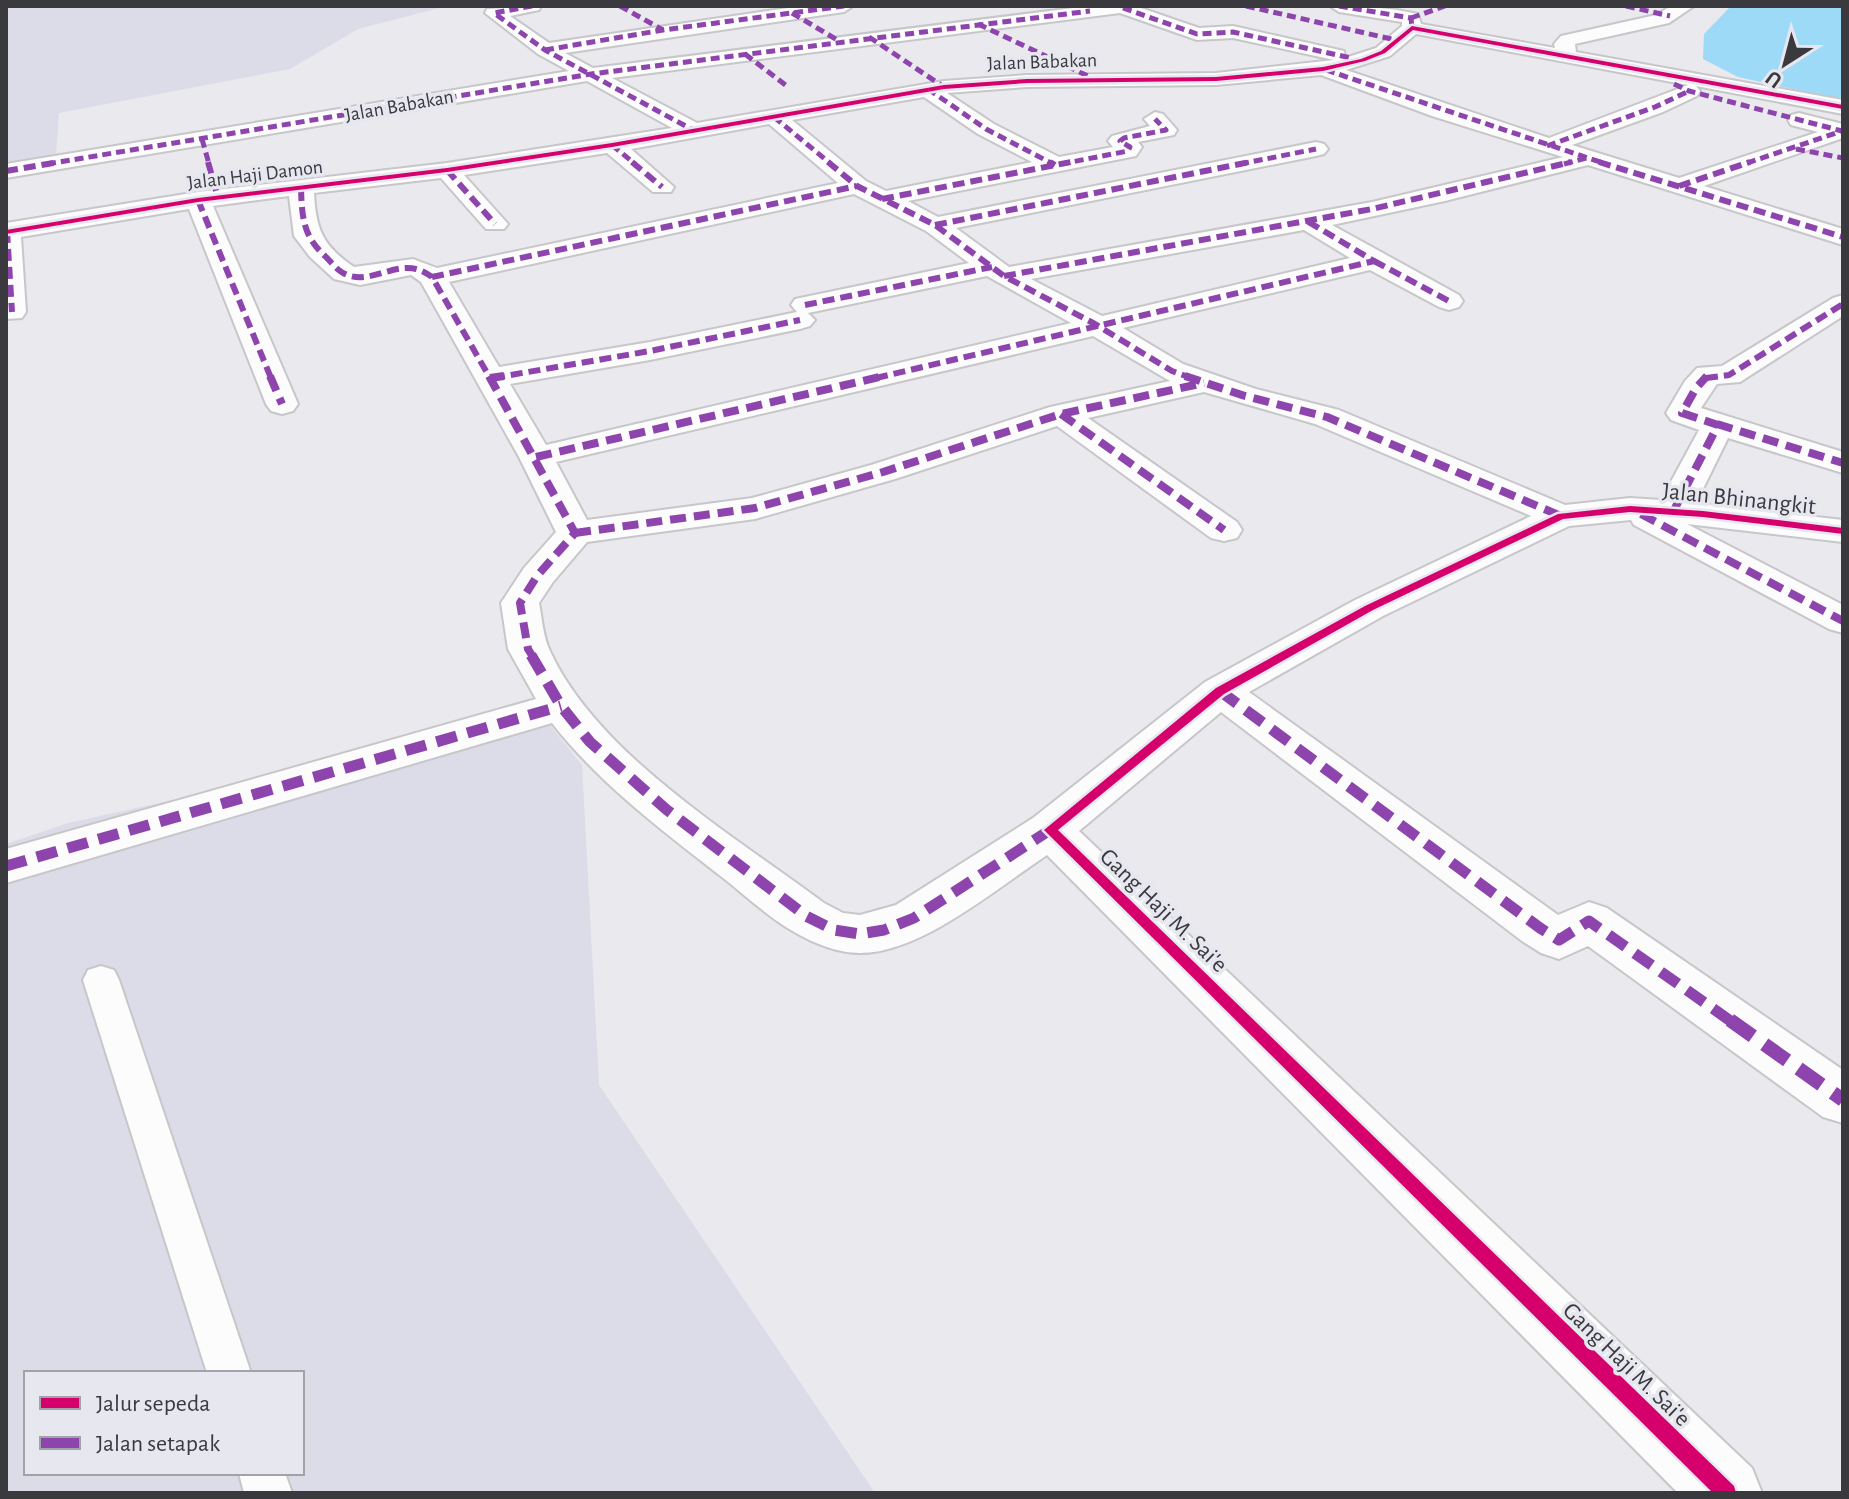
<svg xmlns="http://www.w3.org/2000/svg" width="1849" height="1499" font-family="'Alegreya Sans',sans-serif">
  <rect width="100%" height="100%" fill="#e9e9ee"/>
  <!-- built -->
  <g fill="#dbdce7" fill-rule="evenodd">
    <path d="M 6,6 L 447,6 L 358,29 L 290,69 L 59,113 L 56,155 L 6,163 Z"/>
    <path d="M 545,719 L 582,765 L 599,1085 L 875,1493 L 6,1493 L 6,844 L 68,823 ZM 26,1373 L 302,1373 L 302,1473 L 26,1473 Z"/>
  </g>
  <!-- water -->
  <path fill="#9ddaf8" d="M 1731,6 L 1843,6 L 1843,100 L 1738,77 L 1703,59 L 1704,34 Z"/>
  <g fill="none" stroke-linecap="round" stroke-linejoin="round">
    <!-- lane casing -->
    <g stroke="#c7c7ca" stroke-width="4">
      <g id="lane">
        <path d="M 101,966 L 114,970 L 119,980 L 251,1373 L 207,1373 L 83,980 L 88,970 Z"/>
        <path d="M 239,1473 L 285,1473 L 292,1493 L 244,1493 Z"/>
      </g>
    </g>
    <!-- street casing -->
    <g stroke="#c7c7ca" stroke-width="4">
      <path id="street" d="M 541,6 L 539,10 L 510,16 L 549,43 L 802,6 L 853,6 L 844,12 L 565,53 L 593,68 L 1089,6 L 1142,6 L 1141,8 L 1199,28 L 1233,26 L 1344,51 L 1345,58 L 1376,48 L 1402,26 L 1402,22 L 1339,12 L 1330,6 C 1360,6 1388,7 1418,14 L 1421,24 L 1555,48 L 1554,44 L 1561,36 L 1656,15 L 1671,6 L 1694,6 L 1669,23 L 1575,44 L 1576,52 L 1843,100 L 1843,114 L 1696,86 L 1700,91 L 1697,96 L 1663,112 L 1572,145 L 1679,178 L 1818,132 L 1791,125 L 1788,120 L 1791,115 L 1799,113 L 1843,124 L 1843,138 L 1704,186 L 1843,229 L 1843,245 L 1588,165 L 1445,201 L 1332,225 L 1459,295 L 1463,301 L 1459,307 L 1449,310 L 1439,307 L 1370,270 L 1123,328 L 1183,364 L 1256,389 L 1339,410 L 1565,505 L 1630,498 L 1661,500 L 1699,430 L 1671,420 L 1666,413 L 1685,381 L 1697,368 L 1722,366 L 1833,298 L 1843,295 L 1843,316 L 1740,382 L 1717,384 L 1701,408 L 1843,452 L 1843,473 L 1728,438 L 1696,503 L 1843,520 L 1843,542 L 1687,524 L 1843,605 L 1843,633 L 1829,629 L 1634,525 L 1631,520 L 1569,526 L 1383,616 L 1249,692 L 1558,915 L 1589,902 L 1607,908 L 1843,1070 L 1843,1123 L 1823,1117 L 1588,946 L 1559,959 L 1541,953 L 1522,941 L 1221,712 L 1079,831 L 1752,1468 L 1762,1493 L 1678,1493 L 1047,855 C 997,888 921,953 860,953 C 836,953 811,942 791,930 C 765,915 742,892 718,874 C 659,828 598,782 552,723 L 6,883 L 6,849 L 536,699 L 508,649 L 501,603 L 524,568 L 556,532 L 519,457 L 421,282 L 411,275 L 360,285 L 334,279 L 310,257 L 294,236 L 289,196 L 213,206 L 298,404 L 293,411 L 282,414 L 271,411 L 266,404 L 189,209 L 21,237 L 26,312 L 22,318 L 6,319 L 6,223 L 198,192 L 447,163 L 672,128 L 587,81 L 6,178 L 6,164 L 569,71 L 538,54 L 485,13 L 487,9 ZM 1120,13 L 1197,40 L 1233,38 L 1334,60 L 1216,73 L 1027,75 L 944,81 L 697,123 L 612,78 ZM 1416,34 L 1688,85 L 1549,138 L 1346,70 L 1390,56 ZM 1321,75 L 1432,116 L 1563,157 L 1372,202 L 1009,267 L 956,228 L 1316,156 L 1324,154 L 1328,149 L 1324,144 L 1316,142 L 938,217 L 908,201 L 1136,156 L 1142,147 L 1138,142 L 1174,135 L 1177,130 L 1163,114 L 1155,112 L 1144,119 L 1150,126 L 1112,136 L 1108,141 L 1113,147 L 1059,157 L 994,124 L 947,93 L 1027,87 L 1216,85 ZM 924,97 L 978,134 L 1032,162 L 886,191 L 866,181 L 792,120 ZM 769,124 L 838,183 L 437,268 L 413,259 L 354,267 C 323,246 316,230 314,193 L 441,178 L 486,229 L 504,229 L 508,224 L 464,175 L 607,153 L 653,192 L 671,192 L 674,187 L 631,149 ZM 854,194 L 926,231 L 969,263 L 795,299 L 791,305 L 797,312 L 650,342 L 499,367 L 449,282 ZM 1304,230 L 1350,258 L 1102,316 L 1031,279 ZM 987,276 L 1071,323 L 546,445 L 510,384 L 650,360 L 800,329 L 810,326 L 815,320 L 808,313 ZM 1093,336 L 1170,381 L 1050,407 L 871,465 L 752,498 L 587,520 L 556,462 ZM 1204,392 L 1315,424 L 1531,516 L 1355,600 L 1205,682 L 1033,818 L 896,905 L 860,915 L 843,913 L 824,903 C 734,836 597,754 550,651 C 543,637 542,618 539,603 L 553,582 L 587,542 L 755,519 L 895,479 L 1057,426 L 1211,538 L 1224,541 L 1237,538 L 1242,530 L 1237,522 L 1088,418 Z"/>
    </g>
    <!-- lane -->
    <use href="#lane" fill="#fcfcfc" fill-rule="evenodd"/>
    <!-- street -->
    <use href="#street" fill="#fcfcfc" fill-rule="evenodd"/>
    <!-- quiet-far4 -->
    <g stroke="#8e44ad" stroke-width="5" stroke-dasharray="9 5" stroke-linecap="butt">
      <path d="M 532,6 L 494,13 L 545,50 L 693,130"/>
      <path d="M 620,6 L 663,30"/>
      <path d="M 1246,6 L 1396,40"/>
      <path d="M 1339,6 L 1411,18 L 1412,28"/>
      <path d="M 1626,6 L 1670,16"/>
      <path d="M 1123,8 L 1197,34 L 1233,32 L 1351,58"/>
      <path d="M 792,13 L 839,41"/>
      <path d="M 1411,18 L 1445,6"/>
      <path d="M 978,24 L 1090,77"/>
      <path d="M 869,37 L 944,87"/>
      <path d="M 545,50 L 663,30 L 844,6"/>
      <path d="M 745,54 L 788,87"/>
      <path d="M 1326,70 L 1606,164"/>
      <path d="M 1674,84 L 1689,91 L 1842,131 L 1744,164"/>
      <path d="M 928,89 L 986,129 L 1053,164"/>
      <path d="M 774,117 L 831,164"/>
      <path d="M 202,139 L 209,164"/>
      <path d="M 612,145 L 635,164"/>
      <path d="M 1547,146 L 1655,107 L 1689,91"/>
      <path d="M 1796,149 L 1843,158"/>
      <path d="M 47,164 L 591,74 L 1090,11"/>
      <path d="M 1061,164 L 1128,151 L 1130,147 L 1120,141 L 1124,138 L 1166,130 L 1155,119"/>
      <path d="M 1240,164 L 1316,149"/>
      <path d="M 1564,164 L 1590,157"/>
    </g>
    <!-- quiet-far3 -->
    <g stroke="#8e44ad" stroke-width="6" stroke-dasharray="12 6" stroke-linecap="butt">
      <path d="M 208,162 L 218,198"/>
      <path d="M 632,162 L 662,187"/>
      <path d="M 828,162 L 857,186 L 935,225 L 1004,276 L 1095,324 L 1172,371 L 1191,378"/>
      <path d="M 1050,162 L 1055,165"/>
      <path d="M 1599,162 L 1843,237"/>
      <path d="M 447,170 L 495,224"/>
      <path d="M 6,171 L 59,162"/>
      <path d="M 1679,186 L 1750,162"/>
      <path d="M 301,189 C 302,217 303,236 325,256 C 331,262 336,269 343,273 C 373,289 400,252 432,277 L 490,378"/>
      <path d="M 882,199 L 1071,162"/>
      <path d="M 198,200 L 271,378"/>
      <path d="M 935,225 L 1250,162"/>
      <path d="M 7,231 L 12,312"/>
      <path d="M 1374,261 L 1449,301"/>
      <path d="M 1004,276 L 1372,209 L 1571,162"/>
      <path d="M 432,277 L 857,186"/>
      <path d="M 805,305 L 992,267"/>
      <path d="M 493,378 L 650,351 L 800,320"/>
      <path d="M 876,378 L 1374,261 L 1307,221"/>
      <path d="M 1706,378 L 1729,375 L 1843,304"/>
    </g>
    <!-- quiet-far2 -->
    <g stroke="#8e44ad" stroke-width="8" stroke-dasharray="16 8" stroke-linecap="butt">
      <path d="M 270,376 L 282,404"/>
      <path d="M 489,376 L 575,533 L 537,576 L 520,603 L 528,649 L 533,657"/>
      <path d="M 1185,376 L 1245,396 L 1327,417 L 1561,516"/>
      <path d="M 490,378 L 504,376"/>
      <path d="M 1061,414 L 1224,530"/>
      <path d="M 1717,424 L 1843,463"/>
      <path d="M 536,457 L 884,376"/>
      <path d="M 1673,512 L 1718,425 L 1682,413 L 1696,388 L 1707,376"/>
      <path d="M 1641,514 L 1843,621"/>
      <path d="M 575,533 L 755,508 L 883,472 L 1061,414 L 1204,383"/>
    </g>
    <!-- quiet-far1 -->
    <g stroke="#8e44ad" stroke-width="11" stroke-dasharray="21 11" stroke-linecap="butt">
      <path d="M 531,655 L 561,706 L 590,742 L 667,810 L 806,916 L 834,930 L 860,934 L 884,930 L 914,918 L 1050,830"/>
      <path d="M 1220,691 L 1540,928 L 1559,940 L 1589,921 L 1732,1022"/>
      <path d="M 6,866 L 561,706"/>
    </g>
    <!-- quiet -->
    <path stroke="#8e44ad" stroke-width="14" stroke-dasharray="28 14" stroke-linecap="butt" d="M 1730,1020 L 1843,1100"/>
    <!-- cycleway casing -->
    <g stroke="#e7e7f0" stroke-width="5">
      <g id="cycleway">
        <path d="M 1412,26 L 1843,105 L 1843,109 L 1413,30 L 1385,53 L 1365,61 L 1323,71 L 1216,81 L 1027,83 L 944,89 L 612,147 L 447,172 L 198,202 L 6,234 L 6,230 L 198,198 L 447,168 L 612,143 L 944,85 L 1027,79 L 1216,77 L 1323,67 L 1361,59 L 1381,51 Z"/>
        <path d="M 1630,506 L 1703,511 L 1843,528 L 1843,534 L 1703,517 L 1630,512 L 1563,519 L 1373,610 L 1224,694 L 1058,830 L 1734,1486 L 1736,1493 L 1713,1493 L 1044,830 L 1216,688 L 1365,606 L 1558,514 Z"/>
      </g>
    </g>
    <!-- cycleway -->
    <use href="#cycleway" fill="#d6006c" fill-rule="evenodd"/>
  </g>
  <g text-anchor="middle" stroke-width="7" stroke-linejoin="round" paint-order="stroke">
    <!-- far-street labels -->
    <g font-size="20" fill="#3a3a3e" stroke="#e7e7f0">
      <text transform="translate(1042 61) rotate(-2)" y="7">Jalan Babakan</text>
      <text transform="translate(399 105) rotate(-10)" y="7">Jalan Babakan</text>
      <text transform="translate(255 174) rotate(-7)" y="7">Jalan Haji Damon</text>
    </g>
    <!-- street labels -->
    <g font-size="24" fill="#3a3a3e" stroke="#e7e7f0">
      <text transform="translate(1739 498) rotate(6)" y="8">Jalan Bhinangkit</text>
      <text transform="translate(1164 910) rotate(44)" y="8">Gang Haji M. Sai'e</text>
      <text transform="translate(1627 1364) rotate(44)" y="8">Gang Haji M. Sai'e</text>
    </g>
  </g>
  <!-- border -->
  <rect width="1849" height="1499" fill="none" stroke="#3a3a3e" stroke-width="16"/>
  <!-- legend -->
  <rect x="24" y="1371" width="280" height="104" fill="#e7e7f0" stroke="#a2a2a9" stroke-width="2"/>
  <rect x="40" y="1397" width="40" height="12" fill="#d6006c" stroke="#a2a2a9" stroke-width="2"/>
  <text x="96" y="1411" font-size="24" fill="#3a3a3e">Jalur sepeda</text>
  <rect x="40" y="1437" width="40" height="12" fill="#8e44ad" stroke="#a2a2a9" stroke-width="2"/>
  <text x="96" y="1451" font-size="24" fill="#3a3a3e">Jalan setapak</text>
  <!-- north arrow -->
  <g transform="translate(1785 64) rotate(216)" stroke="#e7e7f0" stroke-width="6" paint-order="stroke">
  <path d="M0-6L14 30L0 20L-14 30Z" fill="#3a3a3e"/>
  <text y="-12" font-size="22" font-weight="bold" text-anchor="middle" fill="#3a3a3e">U</text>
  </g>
</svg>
